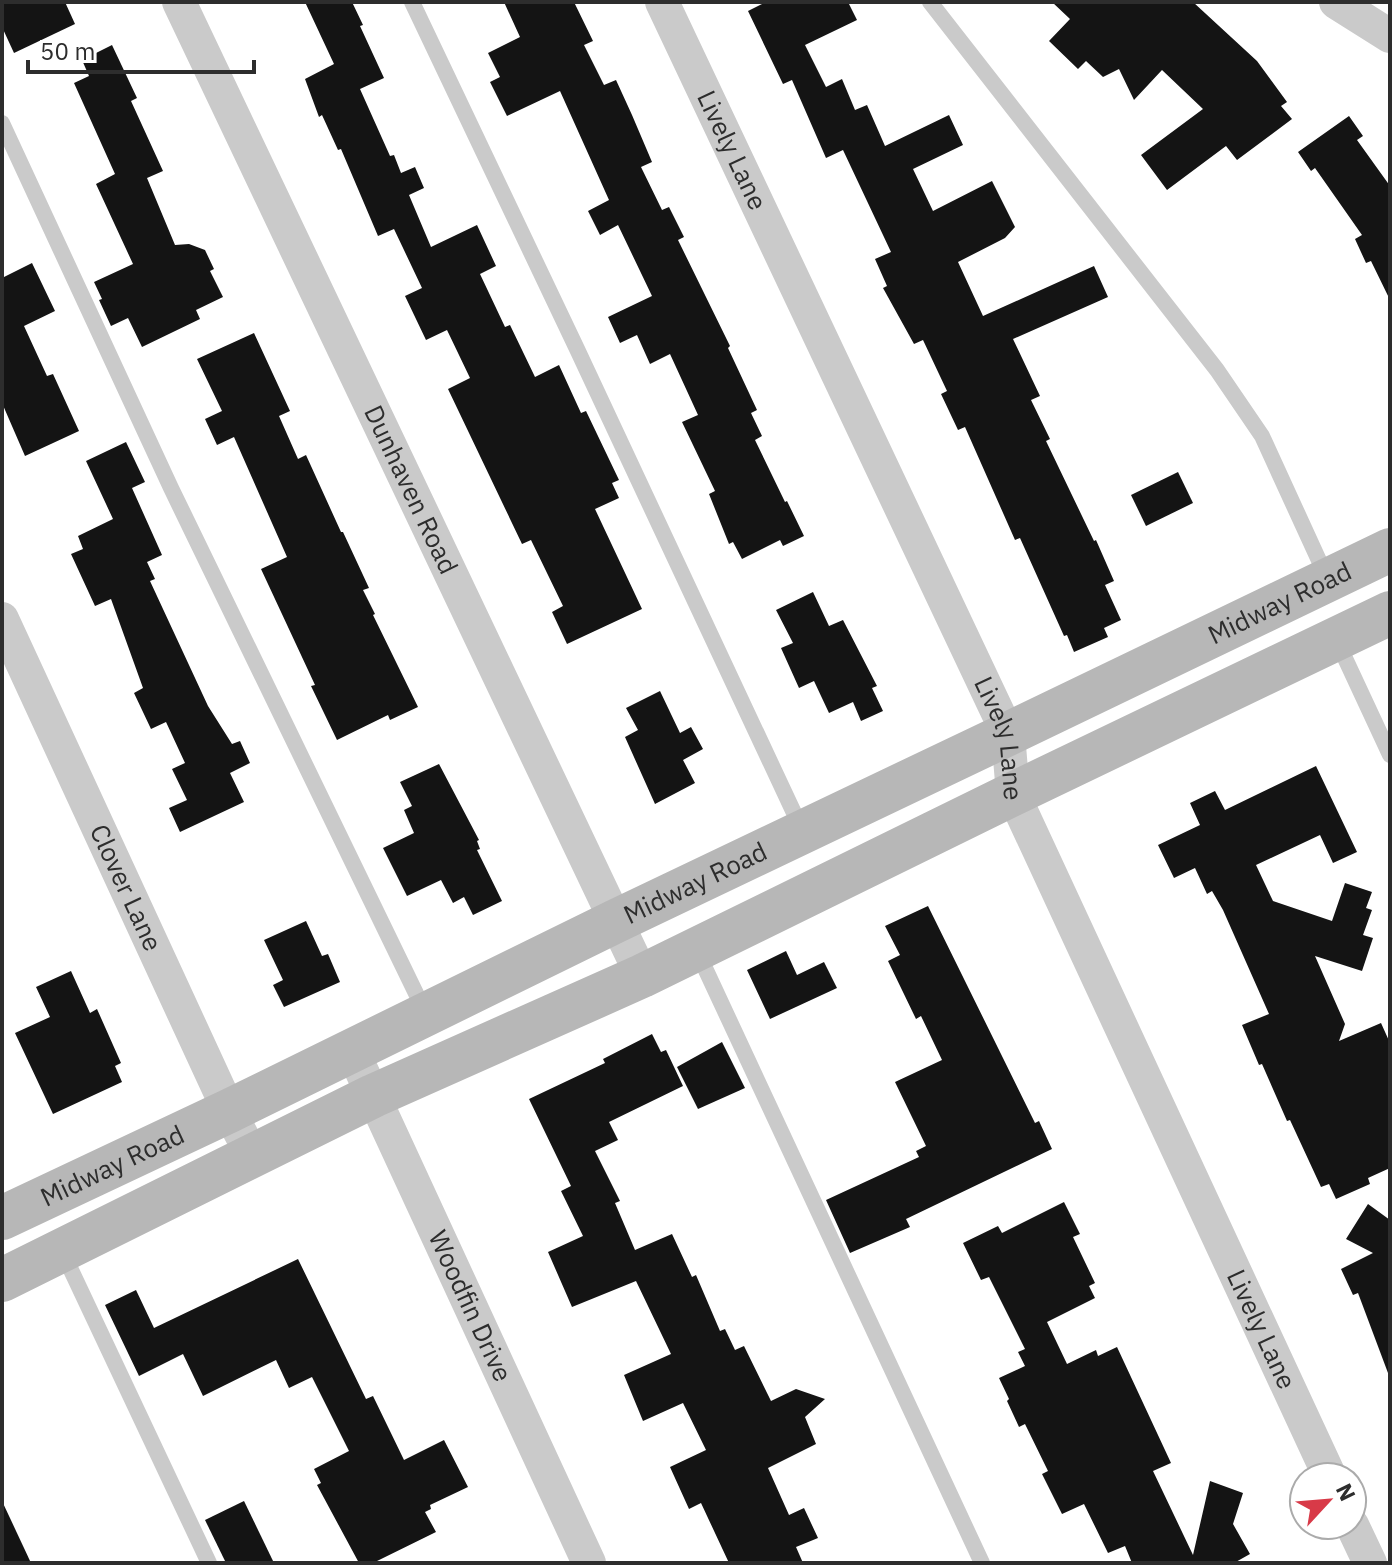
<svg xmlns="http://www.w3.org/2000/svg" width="1392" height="1565" font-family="'IBM Plex Sans',sans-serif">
  <rect width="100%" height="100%" fill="#fff"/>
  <!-- building -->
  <g fill="#141414">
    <path d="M 2,2 L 65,2 L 75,24 L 14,53 L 2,27 Z"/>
    <path d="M 305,2 L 352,2 L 363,25 L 360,26 L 384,78 L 360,89 L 390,156 L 394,155 L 401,173 L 415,167 L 424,188 L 409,195 L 431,247 L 477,225 L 496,266 L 480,274 L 505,327 L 510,325 L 535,377 L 559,365 L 581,413 L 586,411 L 619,480 L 612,483 L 619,498 L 595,509 L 642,609 L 567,644 L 552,612 L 563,606 L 531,540 L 522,544 L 448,389 L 470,378 L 447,330 L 426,340 L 405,296 L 422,288 L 394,229 L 378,236 L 341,149 L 338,150 L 322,115 L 319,117 L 305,79 L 334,64 Z"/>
    <path d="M 504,2 L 574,2 L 593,41 L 584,45 L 604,85 L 616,80 L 632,115 L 652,162 L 641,167 L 662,210 L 669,207 L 684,237 L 678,240 L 730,346 L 728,348 L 757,410 L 751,413 L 762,436 L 755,440 L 785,502 L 787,501 L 804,536 L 783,546 L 780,540 L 742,559 L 733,542 L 729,544 L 709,494 L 715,491 L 682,422 L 698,415 L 670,354 L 650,364 L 637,335 L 620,343 L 608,317 L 652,296 L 618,225 L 600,235 L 588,211 L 609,200 L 560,91 L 507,116 L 490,82 L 500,77 L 488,53 L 520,37 Z"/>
    <path d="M 766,2 L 848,2 L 857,20 L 805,45 L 826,87 L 842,79 L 855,110 L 867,105 L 885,146 L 949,115 L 963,145 L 913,169 L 933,211 L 992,181 L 1015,227 L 1005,238 L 958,262 L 983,316 L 1094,266 L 1108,297 L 1013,339 L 1040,396 L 1031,400 L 1050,439 L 1046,441 L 1094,541 L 1096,540 L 1114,581 L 1105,585 L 1121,620 L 1104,628 L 1108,637 L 1074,652 L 1067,635 L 1064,636 L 1020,538 L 1015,540 L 965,427 L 958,430 L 941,394 L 947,391 L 923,340 L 914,344 L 883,288 L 887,286 L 875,259 L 891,252 L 843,150 L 826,158 L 792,80 L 783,84 L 748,11 Z"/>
    <path d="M 1052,2 L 1193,2 L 1257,61 L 1287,102 L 1281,106 L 1292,119 L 1237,160 L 1226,146 L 1167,190 L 1141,155 L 1203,109 L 1162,70 L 1134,100 L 1119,69 L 1103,77 L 1086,61 L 1078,69 L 1049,41 L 1070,19 Z"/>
    <path d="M 112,45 L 137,98 L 131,101 L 163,171 L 147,178 L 175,245 L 189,244 L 205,250 L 214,269 L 210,271 L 223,297 L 196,310 L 200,319 L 142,347 L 128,318 L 111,326 L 99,300 L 102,299 L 94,282 L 133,264 L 96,184 L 115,174 L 74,83 L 89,76 L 82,60 Z"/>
    <path d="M 1349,116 L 1363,136 L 1357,140 L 1390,186 L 1390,300 L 1371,261 L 1366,263 L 1355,239 L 1362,235 L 1315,168 L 1311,171 L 1298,152 Z"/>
    <path d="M 32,263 L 55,311 L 24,326 L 47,376 L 53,374 L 79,431 L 25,456 L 2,403 L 2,278 Z"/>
    <path d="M 254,333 L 290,411 L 279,416 L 298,459 L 306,455 L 341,532 L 343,532 L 369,588 L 363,590 L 375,614 L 373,615 L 418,707 L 390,720 L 388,715 L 337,740 L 311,686 L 315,685 L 261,569 L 287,557 L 234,437 L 217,445 L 205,419 L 222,411 L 197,359 Z"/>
    <path d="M 126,442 L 145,482 L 132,488 L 162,555 L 147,562 L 155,579 L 150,581 L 208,706 L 232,744 L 240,741 L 250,763 L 230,773 L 244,802 L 180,832 L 169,808 L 187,800 L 172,769 L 185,763 L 166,722 L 151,729 L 134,693 L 143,688 L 111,599 L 95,606 L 71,554 L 83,549 L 78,536 L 113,519 L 86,461 Z"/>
    <path d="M 1178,472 L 1193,503 L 1146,526 L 1131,495 Z"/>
    <path d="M 813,592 L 829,626 L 843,620 L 877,686 L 872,688 L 883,711 L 861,721 L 853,702 L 829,713 L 814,681 L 799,688 L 781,648 L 793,643 L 776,610 Z"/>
    <path d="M 660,691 L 680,733 L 691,727 L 703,749 L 683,760 L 695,783 L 655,804 L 625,737 L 638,730 L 626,708 Z"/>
    <path d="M 439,764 L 479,840 L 477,841 L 480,849 L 477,850 L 502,901 L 473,915 L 464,897 L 453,903 L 441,880 L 407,896 L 383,848 L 414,833 L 404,810 L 412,806 L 400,782 Z"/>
    <path d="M 1316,766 L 1357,852 L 1333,863 L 1320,835 L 1256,865 L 1273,901 L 1332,921 L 1345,883 L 1372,892 L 1366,908 L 1372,910 L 1363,935 L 1373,938 L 1362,971 L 1315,956 L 1345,1024 L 1339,1041 L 1381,1023 L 1390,1043 L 1390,1168 L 1368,1178 L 1370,1184 L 1336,1199 L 1329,1184 L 1321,1187 L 1290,1120 L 1287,1121 L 1262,1064 L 1259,1065 L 1242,1025 L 1269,1014 L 1223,910 L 1212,891 L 1207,894 L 1195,868 L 1174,878 L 1158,845 L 1200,825 L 1190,803 L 1215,791 L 1225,810 Z"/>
    <path d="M 928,906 L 1035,1123 L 1039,1121 L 1052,1149 L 906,1219 L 910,1227 L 850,1253 L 826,1200 L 919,1157 L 916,1151 L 926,1146 L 895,1082 L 942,1060 L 921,1016 L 916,1019 L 888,961 L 900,955 L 885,926 Z"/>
    <path d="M 306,921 L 322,956 L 328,954 L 340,982 L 284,1007 L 273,985 L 283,980 L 264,940 Z"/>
    <path d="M 786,951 L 797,975 L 824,962 L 837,988 L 770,1019 L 747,970 Z"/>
    <path d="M 71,971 L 90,1013 L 97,1009 L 121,1063 L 115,1066 L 122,1082 L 53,1114 L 15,1033 L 50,1017 L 36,987 Z"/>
    <path d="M 652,1034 L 661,1052 L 666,1050 L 683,1086 L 609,1122 L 618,1140 L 595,1151 L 620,1201 L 615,1203 L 635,1250 L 672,1234 L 692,1277 L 696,1275 L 720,1331 L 725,1329 L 735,1350 L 744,1346 L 771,1401 L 796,1389 L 825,1399 L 805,1417 L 816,1444 L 768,1468 L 789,1515 L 804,1508 L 818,1538 L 796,1547 L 803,1563 L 729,1563 L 701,1503 L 689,1509 L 670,1467 L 706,1450 L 683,1403 L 643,1421 L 624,1375 L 671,1354 L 636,1281 L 572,1307 L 548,1252 L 583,1236 L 561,1191 L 571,1186 L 529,1099 L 605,1063 L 603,1059 Z"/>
    <path d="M 722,1042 L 745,1088 L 698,1109 L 677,1067 Z"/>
    <path d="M 1064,1202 L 1080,1234 L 1073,1237 L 1095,1283 L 1089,1286 L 1095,1298 L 1047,1322 L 1067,1364 L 1096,1350 L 1098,1356 L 1117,1347 L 1171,1463 L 1153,1471 L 1193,1555 L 1210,1481 L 1243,1493 L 1233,1524 L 1250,1554 L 1234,1563 L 1132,1563 L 1125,1546 L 1108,1553 L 1084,1504 L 1062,1514 L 1042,1474 L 1048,1471 L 1025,1424 L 1019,1427 L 1007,1401 L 1009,1399 L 999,1378 L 1025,1366 L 1018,1352 L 1025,1349 L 989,1277 L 981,1280 L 963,1243 L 998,1226 L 1002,1233 Z"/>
    <path d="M 1368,1204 L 1390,1220 L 1390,1372 L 1388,1373 L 1358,1293 L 1353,1295 L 1341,1269 L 1373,1253 L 1346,1239 Z"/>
    <path d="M 298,1259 L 366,1399 L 373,1396 L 404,1460 L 444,1440 L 468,1487 L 430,1505 L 431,1509 L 425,1512 L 436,1532 L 373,1563 L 359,1563 L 317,1485 L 321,1483 L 314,1469 L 349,1451 L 312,1377 L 289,1388 L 276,1360 L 203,1396 L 183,1354 L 139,1376 L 105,1305 L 136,1290 L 154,1328 Z"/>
    <path d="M 2,1501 L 31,1563 L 2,1563 Z"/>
    <path d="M 244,1501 L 274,1563 L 226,1563 L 205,1520 Z"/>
  </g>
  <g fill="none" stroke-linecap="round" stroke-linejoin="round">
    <!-- service -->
    <g stroke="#cacaca" stroke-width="16">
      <path d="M 412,2 L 577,349 L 802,830"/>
      <path d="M 930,2 L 1217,370 L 1262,436 L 1327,578"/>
      <path d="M 2,123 L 171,488 L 426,1014"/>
      <path d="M 1337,641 L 1390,755"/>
      <path d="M 697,951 L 982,1563"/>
      <path d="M 63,1253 L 209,1563"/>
    </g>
    <!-- minor -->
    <g stroke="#cacaca" stroke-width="34">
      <path id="s1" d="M 179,2 L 642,976"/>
      <path id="s2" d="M 662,2 L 1008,734 L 1013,794 L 1330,1477"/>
      <path d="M 1336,2 L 1390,36"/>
      <path id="s3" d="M 2,619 L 229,1111 L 253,1157"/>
      <path id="s4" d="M 352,1050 L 589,1563"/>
      <path d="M 1352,1525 L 1370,1563"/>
    </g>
    <!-- secondary -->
    <g stroke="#b7b7b7" stroke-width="44">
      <path id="s5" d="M 2,1218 L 229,1111 L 616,921 L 1008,734 L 1390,550"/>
      <path d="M 2,1280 L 373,1096 L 642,976 L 1013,794 L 1390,613"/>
    </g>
  </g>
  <g text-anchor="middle" stroke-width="8" stroke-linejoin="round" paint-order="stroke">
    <!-- street labels -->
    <g font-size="26" fill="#2d2d2d" stroke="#fff">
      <text dy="9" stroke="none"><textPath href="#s2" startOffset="164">Lively Lane</textPath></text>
      <text dy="9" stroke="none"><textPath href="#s1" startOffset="540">Dunhaven Road</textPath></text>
      <text dy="9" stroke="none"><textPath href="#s5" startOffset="1418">Midway Road</textPath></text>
      <text dy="9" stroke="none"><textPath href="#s2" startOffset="812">Lively Lane</textPath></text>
      <text dy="9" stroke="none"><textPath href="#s5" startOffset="770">Midway Road</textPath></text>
      <text dy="9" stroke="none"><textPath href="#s3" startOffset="296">Clover Lane</textPath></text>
      <text dy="9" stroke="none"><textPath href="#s5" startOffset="122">Midway Road</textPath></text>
      <text dy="9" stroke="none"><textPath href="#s4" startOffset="282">Woodfin Drive</textPath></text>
      <text dy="9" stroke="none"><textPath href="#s2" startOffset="1460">Lively Lane</textPath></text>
    </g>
  </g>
  <!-- border -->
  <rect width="1392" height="1565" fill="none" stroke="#2d2d2d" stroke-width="8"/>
  <!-- north arrow -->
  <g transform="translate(1328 1501) rotate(64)"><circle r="38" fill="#ffffff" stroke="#ababab" stroke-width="2"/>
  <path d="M0-6L14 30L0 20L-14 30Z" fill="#d83a48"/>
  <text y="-12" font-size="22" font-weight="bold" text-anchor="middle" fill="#2d2d2d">N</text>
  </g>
  <!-- scale -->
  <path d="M28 60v12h226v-12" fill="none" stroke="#2d2d2d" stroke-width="4"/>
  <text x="40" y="60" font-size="24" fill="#2d2d2d" stroke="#ffffff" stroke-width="6" paint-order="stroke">50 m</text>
</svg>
